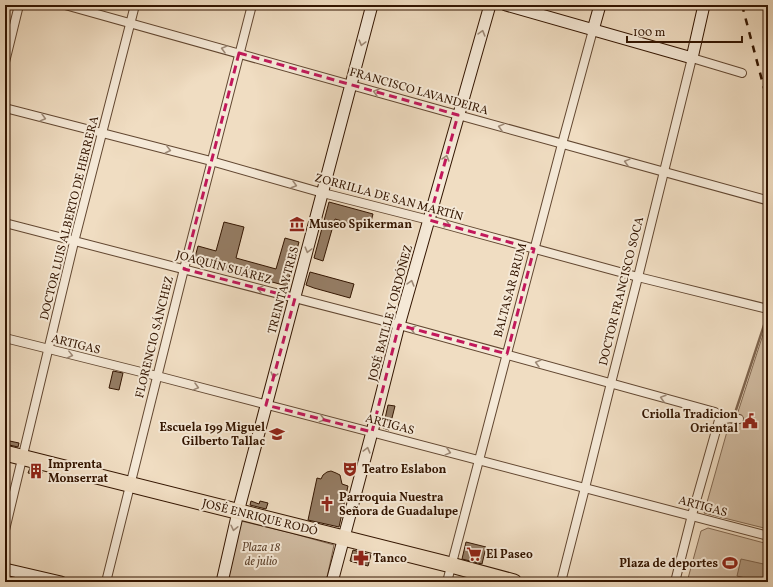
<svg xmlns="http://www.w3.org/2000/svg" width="773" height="587" font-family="Vollkorn,serif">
  <rect width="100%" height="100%" fill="#f0ddc2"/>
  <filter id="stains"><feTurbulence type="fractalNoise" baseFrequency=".005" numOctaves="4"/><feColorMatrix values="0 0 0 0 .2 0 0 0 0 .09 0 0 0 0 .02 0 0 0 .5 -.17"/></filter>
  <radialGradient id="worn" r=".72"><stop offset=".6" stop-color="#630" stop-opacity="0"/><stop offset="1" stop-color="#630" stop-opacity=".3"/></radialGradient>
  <!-- green -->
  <g fill="#d0bba1" stroke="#826851">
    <path d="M 768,319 L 768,529 L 704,513 L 728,428 L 737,415 Z"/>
    <path d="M 241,521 L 291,533 L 334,545 L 326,582 L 226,582 Z"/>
    <path d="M 708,528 L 768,544 L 768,582 L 687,582 L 701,531 Z"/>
  </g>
  <!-- water -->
  <path fill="#b09980" stroke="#7e644d" d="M 741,559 L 768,565 L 768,582 L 762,582 L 737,576 Z"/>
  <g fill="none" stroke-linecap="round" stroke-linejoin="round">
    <!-- stream -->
    <path stroke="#7e644d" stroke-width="2.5" d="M 736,410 L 768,313"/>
  </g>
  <!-- building -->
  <g fill="#957d65" stroke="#331501">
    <path d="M 329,202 L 373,214 L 369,229 L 335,219 L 323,261 L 314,258 Z"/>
    <path d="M 224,222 L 244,227 L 236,258 L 276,269 L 285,238 L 299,242 L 287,286 L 194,261 L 198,246 L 216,251 Z"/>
    <path d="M 310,272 L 354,284 L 350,298 L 314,288 L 306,285 Z"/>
    <path d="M 113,371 L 123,373 L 119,390 L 109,388 Z"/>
    <path d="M 388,405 L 395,406 L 389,430 L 383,428 Z"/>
    <path d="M 5,440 L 19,443 L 18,447 L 5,444 Z"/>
    <path d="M 30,468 L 42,472 L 41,476 L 28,473 Z"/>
    <path d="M 331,471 L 336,473 L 340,475 L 342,484 L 348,486 L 339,527 L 308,520 L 317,478 L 321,479 L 323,475 L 327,472 Z"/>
    <path d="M 251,501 L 259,504 L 260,501 L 268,503 L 266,509 L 250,505 Z"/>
    <path d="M 466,542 L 486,547 L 482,564 L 462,559 Z"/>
    <path d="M 353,550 L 371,555 L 368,566 L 350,561 Z"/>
  </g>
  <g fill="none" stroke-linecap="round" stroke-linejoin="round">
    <!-- street casing -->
    <g stroke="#624731" stroke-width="10">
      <g id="street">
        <path d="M 65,5 L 458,115 L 766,200"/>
        <path d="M 5,62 L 19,5"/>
        <path d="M 5,108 L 211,161 L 323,193 L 429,220 L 638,277 L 768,309"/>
        <path d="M 5,223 L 399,325 L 715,412 L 718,416 L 719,420 L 692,515 L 675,582"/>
        <path d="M 5,338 L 157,376 L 768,536"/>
        <path d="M 719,420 L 731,418 L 739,419"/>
        <path d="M 5,530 L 74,242 L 135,5"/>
        <path d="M 106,582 L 184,269 L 252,5"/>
        <path d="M 447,582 L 562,144 L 593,30"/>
        <path d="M 561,582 L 585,488 L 611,383 L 638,277 L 692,58 L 742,73"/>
      </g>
    </g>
    <!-- secondary casing -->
    <g stroke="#331501" stroke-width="13">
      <g id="secondary">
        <path d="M 506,5 L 692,58 L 704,5"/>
        <path d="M 593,30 L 600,5"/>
        <path d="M 5,569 L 61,582"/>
        <path d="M 222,582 L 238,512 L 372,5"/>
        <path d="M 332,582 L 372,432 L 399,325 L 490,5"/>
      </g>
    </g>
    <!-- highway casing -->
    <g stroke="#331501" stroke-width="17">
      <path id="highway" d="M 5,453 L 451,565 L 514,582"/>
    </g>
    <!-- street -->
    <use href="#street" stroke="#f5e9d7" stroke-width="8"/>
    <!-- secondary -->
    <use href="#secondary" stroke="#f5e9d7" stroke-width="11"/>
    <!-- highway -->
    <use href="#highway" stroke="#f0ddc2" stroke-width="15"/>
    <!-- rail -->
    <path stroke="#331501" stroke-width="2.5" stroke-dasharray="7 7" stroke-linecap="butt" d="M 742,5 L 768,103"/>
  </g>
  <!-- one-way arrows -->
  <defs><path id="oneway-chevron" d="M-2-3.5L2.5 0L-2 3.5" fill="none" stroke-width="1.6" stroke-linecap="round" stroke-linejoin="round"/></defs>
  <g stroke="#9e8a77">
    <use href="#oneway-chevron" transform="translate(482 33) rotate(-74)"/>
    <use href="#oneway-chevron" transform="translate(362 43) rotate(105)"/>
    <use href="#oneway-chevron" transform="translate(224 49) rotate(-165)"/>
    <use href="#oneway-chevron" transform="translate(376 92) rotate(-164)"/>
    <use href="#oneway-chevron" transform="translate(43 118) rotate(15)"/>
    <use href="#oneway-chevron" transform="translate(501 127) rotate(-165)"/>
    <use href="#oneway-chevron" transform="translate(168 150) rotate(14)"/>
    <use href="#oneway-chevron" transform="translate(446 158) rotate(-74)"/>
    <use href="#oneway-chevron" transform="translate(627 162) rotate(-165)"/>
    <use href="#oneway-chevron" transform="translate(294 185) rotate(16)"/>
    <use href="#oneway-chevron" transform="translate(447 224) rotate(16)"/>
    <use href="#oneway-chevron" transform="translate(308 250) rotate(105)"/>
    <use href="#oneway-chevron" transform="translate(411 283) rotate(-74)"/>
    <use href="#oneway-chevron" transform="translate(260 289) rotate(-165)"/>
    <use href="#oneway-chevron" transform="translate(413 329) rotate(-165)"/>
    <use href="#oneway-chevron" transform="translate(70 355) rotate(14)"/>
    <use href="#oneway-chevron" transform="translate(538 363) rotate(-165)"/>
    <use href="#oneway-chevron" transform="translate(274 375) rotate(105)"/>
    <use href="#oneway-chevron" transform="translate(196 387) rotate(15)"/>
    <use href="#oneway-chevron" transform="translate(663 398) rotate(-164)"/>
    <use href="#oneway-chevron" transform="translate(322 419) rotate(15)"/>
    <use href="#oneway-chevron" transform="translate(367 450) rotate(-75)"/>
    <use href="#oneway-chevron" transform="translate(448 452) rotate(15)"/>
    <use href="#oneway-chevron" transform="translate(234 528) rotate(103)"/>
  </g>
  <!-- marked area -->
  <path fill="none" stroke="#c2185b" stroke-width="3" stroke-dasharray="8 5" stroke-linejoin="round" d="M 239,53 L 458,115 L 429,220 L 534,249 L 507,354 L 399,325 L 372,432 L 266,405 L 295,298 L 184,269 Z"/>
  <!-- icons -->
  <defs>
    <g id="museum-bare" transform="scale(1.2)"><path d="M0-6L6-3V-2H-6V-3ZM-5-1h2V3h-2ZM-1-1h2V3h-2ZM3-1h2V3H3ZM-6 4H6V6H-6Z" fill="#8f2418" stroke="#f5e9d7" stroke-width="2.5" paint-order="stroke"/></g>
    <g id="civic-bare" transform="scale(1.2)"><path d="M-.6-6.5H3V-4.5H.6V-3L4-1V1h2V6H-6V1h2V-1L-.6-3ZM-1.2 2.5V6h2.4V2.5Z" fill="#8f2418" stroke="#f5e9d7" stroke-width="2.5" paint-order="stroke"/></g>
    <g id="school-bare" transform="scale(1.2)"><path d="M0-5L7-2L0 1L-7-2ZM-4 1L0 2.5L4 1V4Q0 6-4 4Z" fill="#8f2418" stroke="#f5e9d7" stroke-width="2.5" paint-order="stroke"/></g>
    <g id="theatre-bare" transform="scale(1.2)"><path d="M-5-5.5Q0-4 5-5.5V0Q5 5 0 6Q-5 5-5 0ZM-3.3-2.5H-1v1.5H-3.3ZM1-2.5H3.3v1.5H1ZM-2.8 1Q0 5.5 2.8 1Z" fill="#8f2418" stroke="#f5e9d7" stroke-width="2.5" paint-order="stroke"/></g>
    <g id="building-bare" transform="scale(1.2)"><path d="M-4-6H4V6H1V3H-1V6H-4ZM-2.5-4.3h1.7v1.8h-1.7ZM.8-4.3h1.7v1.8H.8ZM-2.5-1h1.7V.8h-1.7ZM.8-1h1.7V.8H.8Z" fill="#8f2418" stroke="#f5e9d7" stroke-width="2.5" paint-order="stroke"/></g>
    <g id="church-bare" transform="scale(1.2)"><path d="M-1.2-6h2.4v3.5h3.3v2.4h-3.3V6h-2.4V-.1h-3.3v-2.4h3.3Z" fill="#8f2418" stroke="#f5e9d7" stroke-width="2.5" paint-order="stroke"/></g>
    <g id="supermarket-bare" transform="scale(1.2)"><path d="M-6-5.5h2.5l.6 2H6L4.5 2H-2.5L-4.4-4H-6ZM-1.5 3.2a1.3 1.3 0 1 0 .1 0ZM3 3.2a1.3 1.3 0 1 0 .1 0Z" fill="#8f2418" stroke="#f5e9d7" stroke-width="2.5" paint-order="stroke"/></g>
    <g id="pharmacy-bare" transform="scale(1.2)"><path d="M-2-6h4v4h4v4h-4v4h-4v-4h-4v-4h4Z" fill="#8f2418" stroke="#f5e9d7" stroke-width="2.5" paint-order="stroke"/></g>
    <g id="stadium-bare" transform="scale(1.2)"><path d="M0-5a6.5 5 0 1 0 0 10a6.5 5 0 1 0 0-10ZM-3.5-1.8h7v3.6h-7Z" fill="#8f2418" stroke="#f5e9d7" stroke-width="2.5" paint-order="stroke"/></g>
  </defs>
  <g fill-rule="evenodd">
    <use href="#museum-bare" x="297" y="224"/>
    <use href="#civic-bare" x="750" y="421"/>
    <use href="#school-bare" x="277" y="434"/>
    <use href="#theatre-bare" x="350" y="469"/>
    <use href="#building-bare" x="36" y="471"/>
    <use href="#church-bare" x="327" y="504"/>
    <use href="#supermarket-bare" x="474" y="554"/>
    <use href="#pharmacy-bare" x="361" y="558"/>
    <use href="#stadium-bare" x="730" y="563"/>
  </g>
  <g text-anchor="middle" stroke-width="4" stroke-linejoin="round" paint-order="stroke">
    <!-- street labels -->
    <g font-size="12" fill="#331501" stroke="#f5e9d7">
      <text transform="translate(419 91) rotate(16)" y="4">FRANCISCO LAVANDEIRA</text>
      <text transform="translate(389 197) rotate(15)" y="4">ZORRILLA DE SAN MARTÍN</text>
      <text transform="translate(69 218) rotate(-76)" y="4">DOCTOR LUIS ALBERTO DE HERRERA</text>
      <text transform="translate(224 267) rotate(15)" y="4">JOAQUÍN SUÁREZ</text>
      <text transform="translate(283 290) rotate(-75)" y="4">TREINTA Y TRES</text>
      <text transform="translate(510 290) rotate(-75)" y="4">BALTASAR BRUM</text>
      <text transform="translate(621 291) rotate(-76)" y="4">DOCTOR FRANCISCO SOCA</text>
      <text transform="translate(390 313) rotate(-75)" y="4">JOSÉ BATLLE Y ORDÓÑEZ</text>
      <text transform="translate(154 337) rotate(-76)" y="4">FLORENCIO SÁNCHEZ</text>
      <text transform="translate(76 344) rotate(14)" y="4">ARTIGAS</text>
      <text transform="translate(390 424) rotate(15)" y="4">ARTIGAS</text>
      <text transform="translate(703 506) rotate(15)" y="4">ARTIGAS</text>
      <text transform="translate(260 517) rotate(14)" y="4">JOSÉ ENRIQUE RODÓ</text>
    </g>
    <!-- poi labels -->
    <g font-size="12" font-weight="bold" fill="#331501" stroke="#f5e9d7" text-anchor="start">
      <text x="309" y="228">Museo Spikerman</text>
      <text x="738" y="418" text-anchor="end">Criolla Tradicion<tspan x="738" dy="14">Oriental</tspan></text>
      <text x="265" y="431" text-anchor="end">Escuela 199 Miguel<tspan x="265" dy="14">Gilberto Tallac</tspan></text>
      <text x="48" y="468">Imprenta<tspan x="48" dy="14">Monserrat</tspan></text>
      <text x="362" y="473">Teatro Eslabon</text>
      <text x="339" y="501">Parroquia Nuestra<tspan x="339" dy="14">Señora de Guadalupe</tspan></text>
      <text x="486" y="558">El Paseo</text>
      <text x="373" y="562">Tanco</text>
      <text x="718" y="567" text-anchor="end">Plaza de deportes</text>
    </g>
    <!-- park labels -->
    <g font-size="12" font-style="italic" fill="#624731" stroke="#f5e9d7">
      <text x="261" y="551">Plaza 18<tspan x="261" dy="14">de julio</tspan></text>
    </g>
  </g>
  <!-- margin -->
  <rect width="773" height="587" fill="none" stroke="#f0ddc2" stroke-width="20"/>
  <rect x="6" y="6" width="761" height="575" fill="none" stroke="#331501" stroke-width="2"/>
  <rect x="10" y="10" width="753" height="567" fill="none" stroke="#331501"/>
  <!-- scale -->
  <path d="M627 36v6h115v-6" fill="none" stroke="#331501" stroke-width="2"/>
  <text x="633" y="36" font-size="12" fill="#331501" stroke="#f5e9d7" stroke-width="3" paint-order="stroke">100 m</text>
  <rect width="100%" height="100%" filter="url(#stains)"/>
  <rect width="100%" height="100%" fill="url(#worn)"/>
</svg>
